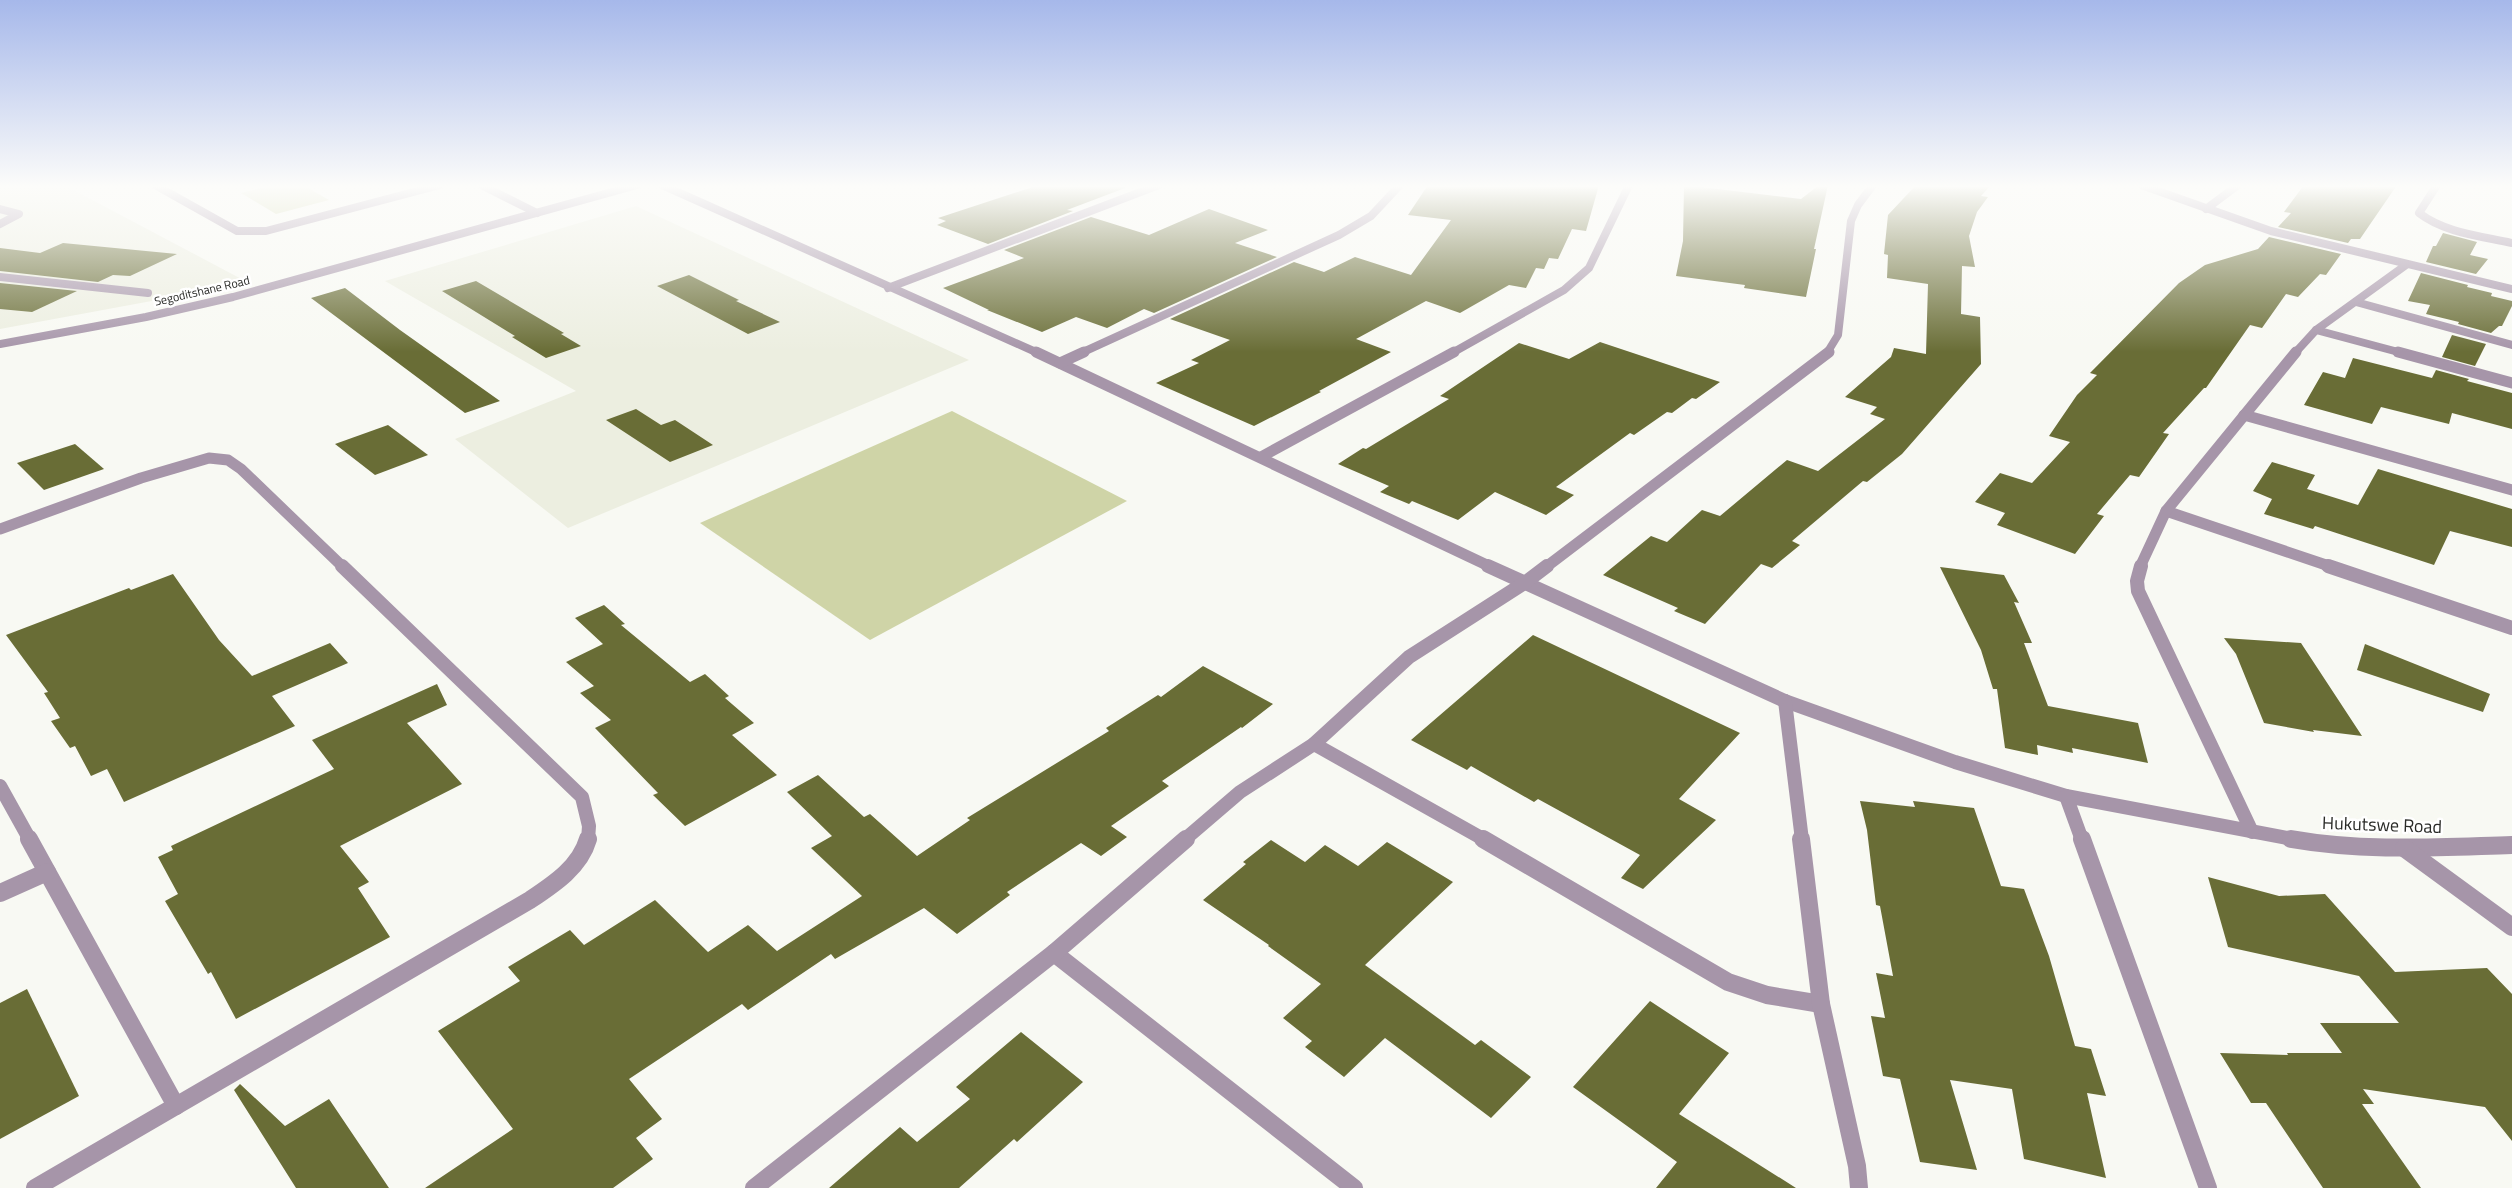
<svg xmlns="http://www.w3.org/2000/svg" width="2512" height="1188" font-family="'Titillium Web',sans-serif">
  <rect width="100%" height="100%" fill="#f8f9f3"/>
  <!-- built -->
  <g fill="#eceee0">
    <path d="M 0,185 L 64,185 L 249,283 L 0,329 Z"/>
    <path d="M 636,206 L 969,360 L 568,528 L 455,439 L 576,391 L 385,281 Z"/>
  </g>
  <!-- green -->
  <g fill="#cfd4a7">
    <path d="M 272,185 L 303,185 L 329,200 L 276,214 L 241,193 Z"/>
    <path d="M 952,411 L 1127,501 L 870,640 L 700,523 Z"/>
  </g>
  <!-- building -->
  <g fill="#696d36">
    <path d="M 1039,185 L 1125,185 L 1125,188 L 1067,210 L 1073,211 L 988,244 L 937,225 L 946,221 L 938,218 Z"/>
    <path d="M 1428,185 L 1599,185 L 1586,231 L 1572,229 L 1558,259 L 1549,258 L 1544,269 L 1536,268 L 1526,288 L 1509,285 L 1460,313 L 1426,301 L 1356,339 L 1391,352 L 1319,391 L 1321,392 L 1254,426 L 1156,383 L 1199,363 L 1191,360 L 1230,340 L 1170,319 L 1294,262 L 1324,272 L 1355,257 L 1411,275 L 1451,220 L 1408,215 Z"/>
    <path d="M 1684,185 L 1801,199 L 1819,185 L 1828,185 L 1814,249 L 1816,249 L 1806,297 L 1744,288 L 1745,285 L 1676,276 L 1683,241 Z"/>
    <path d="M 1916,185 L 1991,185 L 1981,196 L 1988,197 L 1977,212 L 1969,236 L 1975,267 L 1962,266 L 1961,314 L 1980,317 L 1981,364 L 1902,454 L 1867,482 L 1863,481 L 1792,541 L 1800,545 L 1772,568 L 1761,564 L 1705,624 L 1674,611 L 1678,608 L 1603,575 L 1651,536 L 1667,542 L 1702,510 L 1720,516 L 1787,460 L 1818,471 L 1885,419 L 1870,414 L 1877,407 L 1845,397 L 1891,357 L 1894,348 L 1926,354 L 1928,284 L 1887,278 L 1888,255 L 1884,254 L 1888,215 Z"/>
    <path d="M 2304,185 L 2397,185 L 2360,239 L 2351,239 L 2348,243 L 2278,227 L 2291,213 L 2284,212 Z"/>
    <path d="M 1209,209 L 1268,230 L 1235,243 L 1277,257 L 1154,313 L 1144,309 L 1107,328 L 1076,317 L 1042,332 L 987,310 L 989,310 L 943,288 L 1024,258 L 1004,250 L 1091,217 L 1149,235 Z"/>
    <path d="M 2443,233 L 2477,242 L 2470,255 L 2488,259 L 2476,274 L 2426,262 L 2433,246 L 2436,246 Z"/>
    <path d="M 2269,237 L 2341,254 L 2326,275 L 2320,274 L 2298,297 L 2286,294 L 2262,328 L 2250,325 L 2206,388 L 2204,388 L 2163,433 L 2169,434 L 2139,477 L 2130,475 L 2097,514 L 2104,516 L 2075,554 L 1997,525 L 2005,513 L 1975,502 L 2000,473 L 2032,483 L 2070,442 L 2049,436 L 2077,395 L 2097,375 L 2090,373 L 2179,283 L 2205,265 L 2258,249 Z"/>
    <path d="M 63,243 L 177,254 L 130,276 L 113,275 L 98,282 L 0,271 L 0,248 L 40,253 Z"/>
    <path d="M 2421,273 L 2468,285 L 2467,287 L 2492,293 L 2491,296 L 2512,301 L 2512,306 L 2502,326 L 2499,326 L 2491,333 L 2458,324 L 2459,322 L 2426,314 L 2430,305 L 2408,301 Z"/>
    <path d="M 689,275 L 739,300 L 736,301 L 780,322 L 748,334 L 657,286 Z"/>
    <path d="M 476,281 L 564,333 L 561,334 L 581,346 L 546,358 L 512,337 L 515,336 L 442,291 Z"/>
    <path d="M 0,283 L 77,291 L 32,312 L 0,309 Z"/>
    <path d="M 345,288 L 400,330 L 500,401 L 465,413 L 311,298 Z"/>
    <path d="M 2452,335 L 2486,344 L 2475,366 L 2442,357 Z"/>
    <path d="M 1600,342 L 1720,382 L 1696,399 L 1692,398 L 1672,413 L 1667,412 L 1634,435 L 1630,433 L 1556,487 L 1574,495 L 1546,515 L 1495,492 L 1458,520 L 1412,501 L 1409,504 L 1380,492 L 1389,486 L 1338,464 L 1363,448 L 1366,449 L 1449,399 L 1440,396 L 1519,343 L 1569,359 Z"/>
    <path d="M 2353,358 L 2432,378 L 2436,370 L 2469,379 L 2467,381 L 2512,393 L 2512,429 L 2452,413 L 2449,424 L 2381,407 L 2372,424 L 2304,405 L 2323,372 L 2345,378 Z"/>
    <path d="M 636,409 L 661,425 L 675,420 L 713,445 L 670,462 L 606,420 Z"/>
    <path d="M 388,425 L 428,455 L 375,475 L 335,444 Z"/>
    <path d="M 75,444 L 104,469 L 44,490 L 17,463 Z"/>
    <path d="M 2272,462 L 2315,475 L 2307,489 L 2358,505 L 2378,469 L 2512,509 L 2512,547 L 2450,531 L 2434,565 L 2315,526 L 2313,529 L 2264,514 L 2272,499 L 2253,491 Z"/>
    <path d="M 1940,567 L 2004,575 L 2019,603 L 2014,602 L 2032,643 L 2024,643 L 2048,706 L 2138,723 L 2148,763 L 2072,748 L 2073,753 L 2037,745 L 2038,755 L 2005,748 L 1997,689 L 1993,689 L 1981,650 Z"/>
    <path d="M 173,574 L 219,640 L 252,676 L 330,643 L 348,663 L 272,696 L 295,726 L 124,802 L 107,769 L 91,776 L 75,746 L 70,748 L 51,721 L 60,718 L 44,693 L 48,692 L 6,635 L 129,588 L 131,590 Z"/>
    <path d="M 604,605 L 625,624 L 621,625 L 690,682 L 705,674 L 729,696 L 725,698 L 754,723 L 732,735 L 777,775 L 685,826 L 653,795 L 658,793 L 595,728 L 611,720 L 580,693 L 594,686 L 566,662 L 603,644 L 575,618 Z"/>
    <path d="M 1533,635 L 1740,733 L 1679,799 L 1716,820 L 1643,889 L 1621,878 L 1640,855 L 1538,799 L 1534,802 L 1471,766 L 1467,770 L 1411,740 Z"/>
    <path d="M 2224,638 L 2301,643 L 2362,736 L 2313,730 L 2314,732 L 2264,723 L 2236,654 Z"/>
    <path d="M 2365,644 L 2490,694 L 2483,712 L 2357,670 Z"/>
    <path d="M 1203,666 L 1273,704 L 1242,728 L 1241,727 L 1162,781 L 1169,786 L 1111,826 L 1127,837 L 1101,856 L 1081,843 L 1007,892 L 1010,895 L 957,934 L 924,908 L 835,959 L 831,954 L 748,1010 L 742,1004 L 629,1079 L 662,1119 L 636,1138 L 653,1159 L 613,1188 L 425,1188 L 513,1129 L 438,1031 L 520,981 L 508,967 L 570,930 L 584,945 L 655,900 L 708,952 L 748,925 L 777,951 L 862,896 L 811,848 L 832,836 L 787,792 L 818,775 L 864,817 L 870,814 L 917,856 L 970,820 L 967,818 L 1109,731 L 1106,728 L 1158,695 L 1161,697 Z"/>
    <path d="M 437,684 L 447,705 L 407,723 L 462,784 L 340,846 L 369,882 L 358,888 L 390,937 L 236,1019 L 211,972 L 208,974 L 165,901 L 178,894 L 158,857 L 173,850 L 171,846 L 334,769 L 312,740 Z"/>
    <path d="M 1860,801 L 1915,807 L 1913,801 L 1974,808 L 2001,886 L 2024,889 L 2049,956 L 2075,1046 L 2091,1049 L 2106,1096 L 2087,1093 L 2106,1178 L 2024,1159 L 2012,1089 L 1950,1080 L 1977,1170 L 1920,1162 L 1900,1079 L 1883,1076 L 1871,1016 L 1885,1018 L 1876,973 L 1893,976 L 1880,906 L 1876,905 L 1867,830 Z"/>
    <path d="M 1271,840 L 1305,862 L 1325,845 L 1358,866 L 1387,842 L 1453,882 L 1365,965 L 1475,1045 L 1481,1040 L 1531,1077 L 1491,1118 L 1385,1038 L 1344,1077 L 1305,1047 L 1312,1041 L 1283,1018 L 1321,984 L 1268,946 L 1269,945 L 1203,900 L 1246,864 L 1243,862 Z"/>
    <path d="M 2208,877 L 2279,896 L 2325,894 L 2395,972 L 2487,968 L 2512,994 L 2512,1141 L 2485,1107 L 2363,1089 L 2374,1104 L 2362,1104 L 2421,1188 L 2323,1188 L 2266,1103 L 2251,1103 L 2220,1053 L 2288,1055 L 2287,1053 L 2342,1053 L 2320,1023 L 2399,1023 L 2359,976 L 2228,947 Z"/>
    <path d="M 27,989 L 79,1096 L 0,1139 L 0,1003 Z"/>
    <path d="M 1650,1001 L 1729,1053 L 1679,1114 L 1796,1188 L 1656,1188 L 1677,1162 L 1573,1087 Z"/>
    <path d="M 1021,1032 L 1083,1082 L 1017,1142 L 1014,1139 L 959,1188 L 829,1188 L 900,1127 L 917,1142 L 970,1099 L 956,1087 Z"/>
    <path d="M 240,1084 L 285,1126 L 329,1099 L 389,1188 L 296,1188 L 234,1090 Z"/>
  </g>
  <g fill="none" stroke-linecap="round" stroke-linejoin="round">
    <!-- minor-far3 -->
    <g stroke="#a695a9" stroke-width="8">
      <path d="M 155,185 L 237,231 L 266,231 L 440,185"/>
      <path d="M 481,185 L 537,213"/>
      <path d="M 662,185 L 1038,353"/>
      <path d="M 2141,185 L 2271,231 L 2512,289"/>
      <path d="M 2437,185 L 2419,213 C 2445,233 2481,236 2512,243"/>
      <path d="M 0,209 L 19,214 L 0,224"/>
      <path d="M 2206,209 L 2238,185"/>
      <path d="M 0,277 L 148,293"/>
      <path d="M 888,288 L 1159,185"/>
      <path d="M 2356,302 L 2512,345"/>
      <path d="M 2316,330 L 2402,353"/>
      <path d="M 1081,353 L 1339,235 L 1371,216 L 1400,185"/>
      <path d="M 1452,353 L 1564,290 L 1589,268 L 1629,185"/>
      <path d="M 1827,353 L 1838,335 L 1851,221 L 1858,205 L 1873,185"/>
      <path d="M 2295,353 L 2316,330 L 2406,265"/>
    </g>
    <!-- minor-far2 -->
    <g stroke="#a695a9" stroke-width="11">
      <path d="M 1036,352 L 1491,567"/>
      <path d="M 2398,352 L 2512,383"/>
      <path d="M 1060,363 L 1084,352"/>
      <path d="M 2244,415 L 2512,490"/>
      <path d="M 1261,457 L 1454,352"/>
      <path d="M 2166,511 L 2332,567"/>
      <path d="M 0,529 L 141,478 L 209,458 L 228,460 L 241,469 L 343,567"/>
      <path d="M 1546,567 L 1829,352"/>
      <path d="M 2140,567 L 2166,511 L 2296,352"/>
    </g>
    <!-- minor-far1 -->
    <g stroke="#a695a9" stroke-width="14">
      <path d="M 342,566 L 582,797 L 589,826 L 588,840"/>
      <path d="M 1488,566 L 1785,701 L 1955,762 L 2066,796 L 2298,840"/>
      <path d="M 2141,566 L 2137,581 L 2138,591 L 2252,832"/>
      <path d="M 2328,566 L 2512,628"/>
      <path d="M 1785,701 L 1802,840"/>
      <path d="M 1314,744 L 1409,657 L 1526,582 L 1547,566"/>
      <path d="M 0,786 L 30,840"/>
      <path d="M 2066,796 L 2082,840"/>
      <path d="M 1184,840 L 1240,792 L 1314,744 L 1485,840"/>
    </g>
    <!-- minor -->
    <g stroke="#a695a9" stroke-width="18">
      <path d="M 29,839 L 176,1106"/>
      <path d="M 1483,839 L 1728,982 L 1767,995 L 1821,1004"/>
      <path d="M 1801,839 L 1821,1004 L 1857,1166 L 1859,1188"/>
      <path d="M 2082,839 L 2208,1188"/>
      <path d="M 2291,839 C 2364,852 2439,847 2512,845"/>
      <path d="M 2404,848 L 2512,927"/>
      <path d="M 0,893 L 47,872"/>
      <path d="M 1054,953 L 1354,1188"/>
      <path d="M 35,1188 L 530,900 C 554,884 580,867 588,839"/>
      <path d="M 754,1188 L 1054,953 L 1186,839"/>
    </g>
    <!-- tertiary -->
    <path stroke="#a695a9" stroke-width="8" d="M 0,344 L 146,317 L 233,297 L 637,185"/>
  </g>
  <!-- sky -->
  <linearGradient id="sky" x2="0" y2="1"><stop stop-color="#a6b8ea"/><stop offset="0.53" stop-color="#fcfcfa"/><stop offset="1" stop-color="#fcfcfa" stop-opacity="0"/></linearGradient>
  <rect width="2512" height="352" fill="url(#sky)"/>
  <g text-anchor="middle" stroke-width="5" stroke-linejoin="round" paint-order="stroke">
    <!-- far-street labels -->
    <g font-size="12" fill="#292a27" stroke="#fff">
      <text transform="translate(202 291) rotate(-13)" y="4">Segoditshane Road</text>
    </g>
    <!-- near-street labels -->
    <g font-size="18" fill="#292a27" stroke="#fff">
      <text transform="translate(2382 825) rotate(2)" y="6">Hukutswe Road</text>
    </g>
  </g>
</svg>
